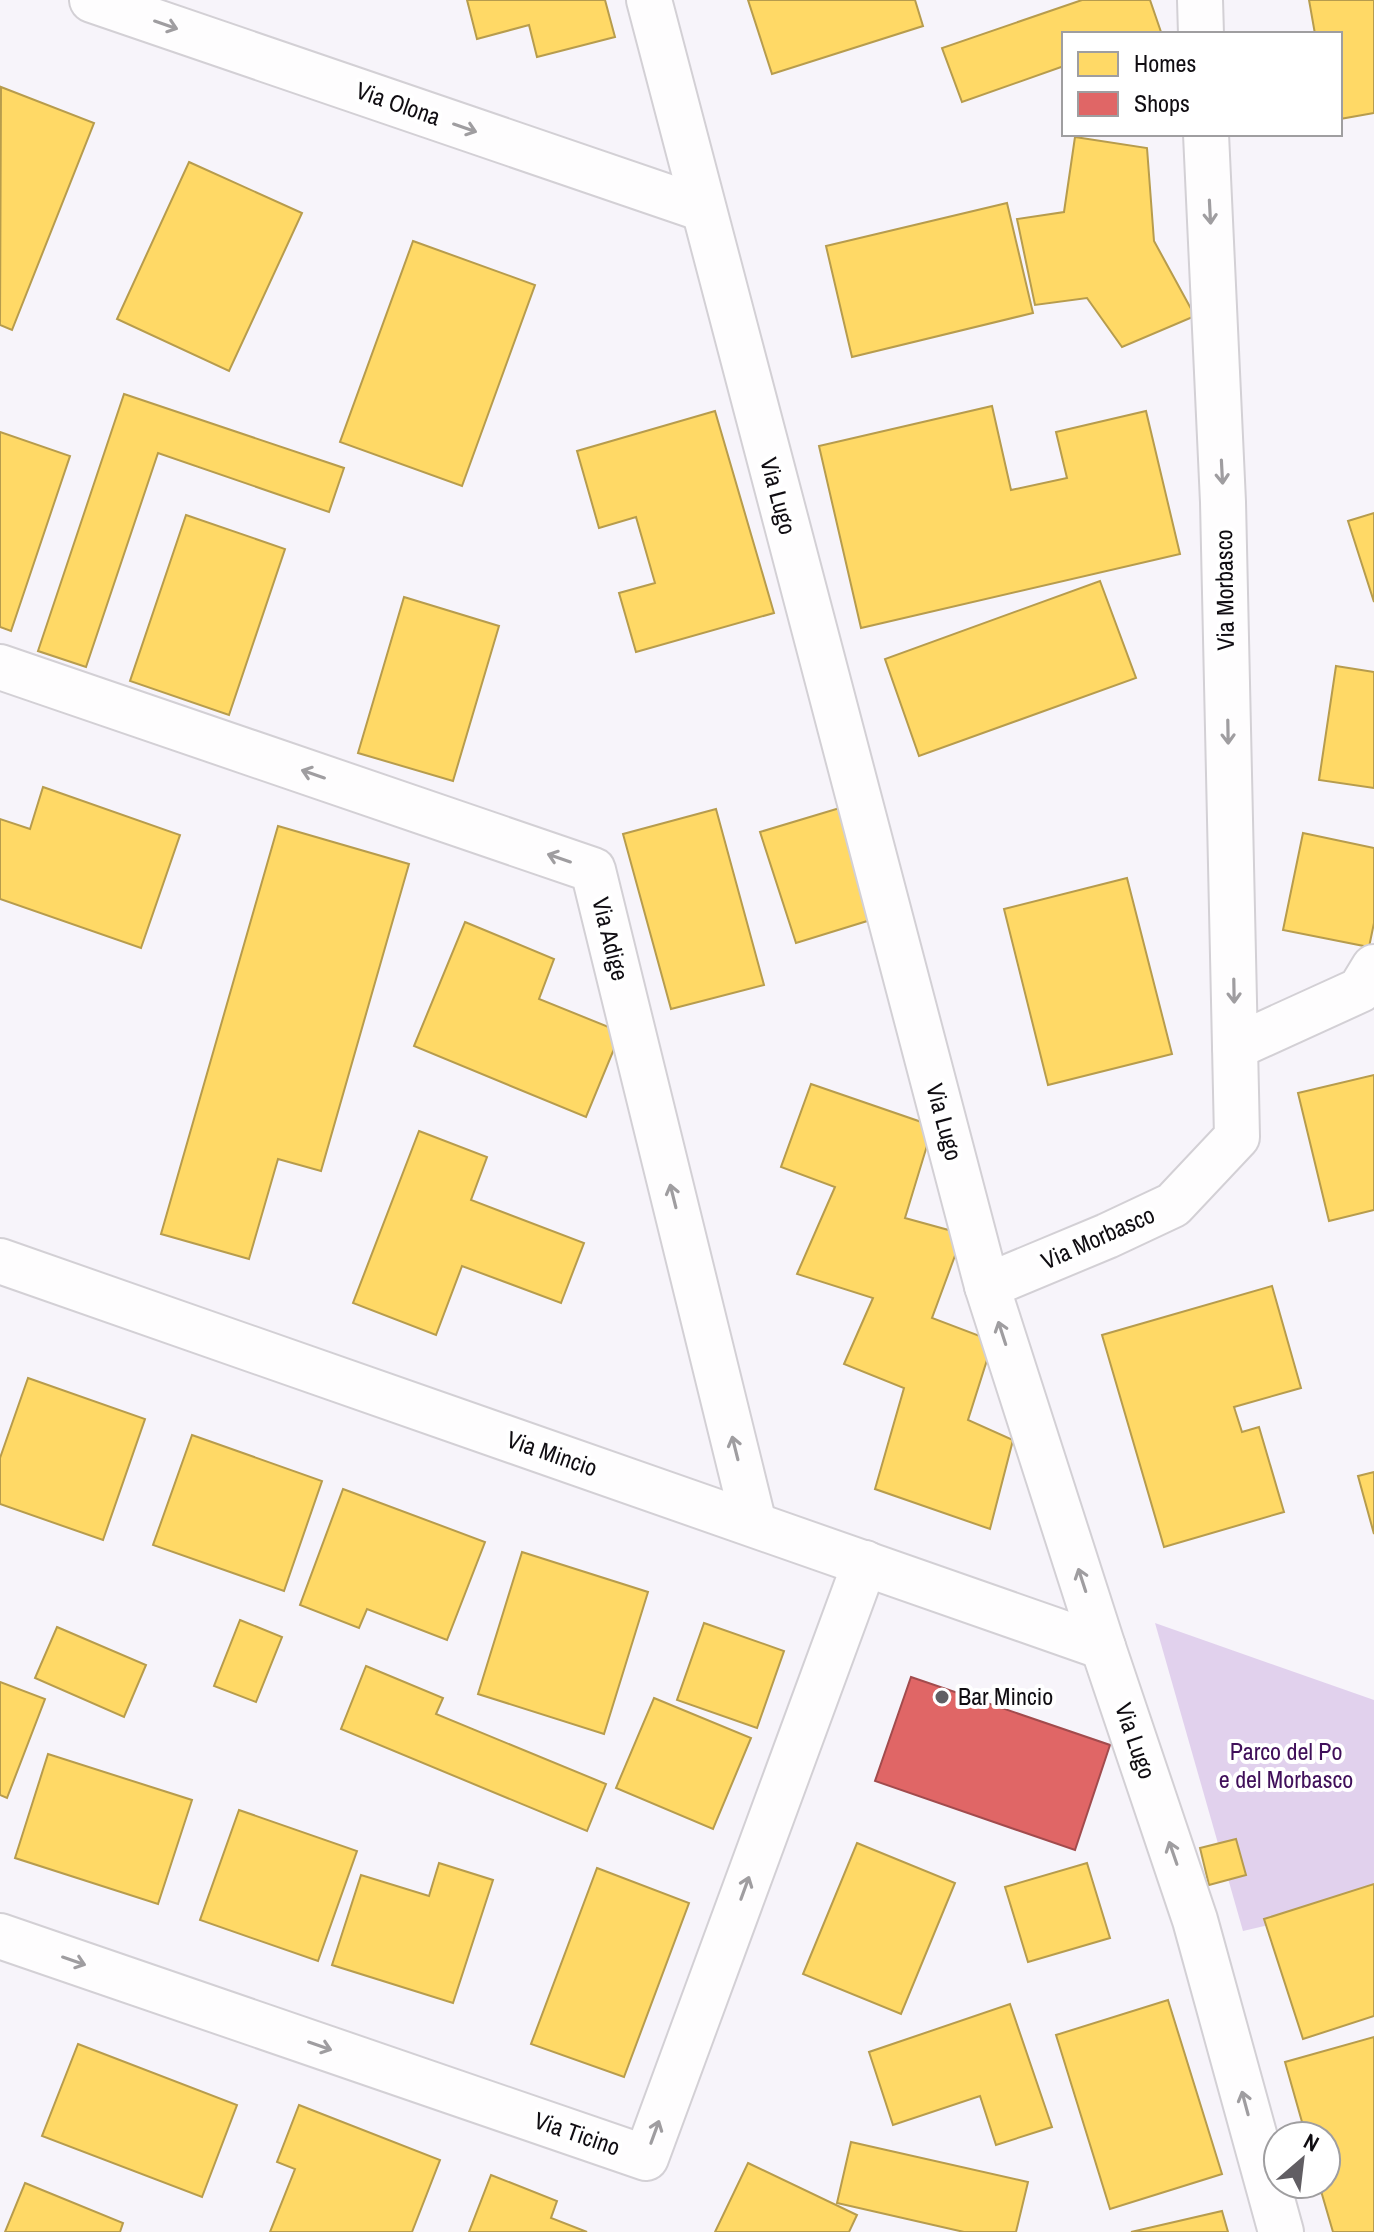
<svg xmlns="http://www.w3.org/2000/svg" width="1374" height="2232" font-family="'Archivo Narrow',sans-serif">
  <rect width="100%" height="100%" fill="#f7f4fa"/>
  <!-- green -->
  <path fill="#e1d1ed" d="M 1155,1623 L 1374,1700 L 1374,1901 L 1243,1931 Z"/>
  <!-- homes -->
  <g fill="#ffd966" stroke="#b79c4d" stroke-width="2">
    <path d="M 467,0 L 605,0 L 615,37 L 537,57 L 529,25 L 477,39 Z"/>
    <path d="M 748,0 L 915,0 L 923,26 L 772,74 Z"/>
    <path d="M 1082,0 L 1150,0 L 1161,32 L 1064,34 L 1064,66 L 962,102 L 942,48 Z"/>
    <path d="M 1309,0 L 1374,0 L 1374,113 L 1340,119 L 1340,34 L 1315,34 Z"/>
    <path d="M 1,87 L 94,123 L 12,330 L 0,325 Z"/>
    <path d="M 1075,137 L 1147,148 L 1154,241 L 1195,316 L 1122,347 L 1087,298 L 1035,305 L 1017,219 L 1064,212 Z"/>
    <path d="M 189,162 L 302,213 L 229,371 L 117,319 Z"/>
    <path d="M 1007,203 L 1033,313 L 852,357 L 826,246 Z"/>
    <path d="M 413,241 L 535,285 L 462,486 L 340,442 Z"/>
    <path d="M 124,394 L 344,468 L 329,512 L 158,453 L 86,667 L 38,651 Z"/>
    <path d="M 992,406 L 1011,490 L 1067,478 L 1056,432 L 1146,411 L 1180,554 L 861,628 L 819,446 Z"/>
    <path d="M 715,411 L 774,613 L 636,652 L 619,593 L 655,583 L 636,517 L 599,528 L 577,451 Z"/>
    <path d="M 0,432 L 70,456 L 11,631 L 0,627 Z"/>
    <path d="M 1374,513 L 1374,602 L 1348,521 Z"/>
    <path d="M 186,515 L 285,549 L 229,715 L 130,681 Z"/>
    <path d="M 1100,581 L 1136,678 L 919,756 L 885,659 Z"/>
    <path d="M 404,597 L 499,626 L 453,781 L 358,753 Z"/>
    <path d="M 1336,666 L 1374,672 L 1374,788 L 1319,780 Z"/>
    <path d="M 43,787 L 180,835 L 141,948 L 0,899 L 0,819 L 30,829 Z"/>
    <path d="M 843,807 L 877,918 L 796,943 L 760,832 Z"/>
    <path d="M 716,809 L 764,985 L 671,1009 L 623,834 Z"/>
    <path d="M 278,826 L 409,864 L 321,1171 L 278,1159 L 249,1259 L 161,1234 Z"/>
    <path d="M 1303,833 L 1374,848 L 1374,923 L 1369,947 L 1283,930 Z"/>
    <path d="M 1127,878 L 1172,1054 L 1048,1085 L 1004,909 Z"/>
    <path d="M 465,922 L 554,959 L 539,999 L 621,1032 L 586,1117 L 414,1046 Z"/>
    <path d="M 1374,1075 L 1374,1210 L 1329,1221 L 1298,1093 Z"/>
    <path d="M 811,1084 L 933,1126 L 905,1218 L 963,1234 L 932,1318 L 993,1341 L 968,1420 L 1013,1440 L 990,1529 L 875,1489 L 904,1388 L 844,1364 L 873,1298 L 797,1274 L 835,1187 L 781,1167 Z"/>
    <path d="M 419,1131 L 487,1157 L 471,1200 L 584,1243 L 561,1303 L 462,1266 L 436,1335 L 353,1303 Z"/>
    <path d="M 1272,1286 L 1301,1388 L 1234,1407 L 1242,1432 L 1259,1427 L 1284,1512 L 1164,1547 L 1102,1335 Z"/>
    <path d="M 28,1378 L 145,1419 L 103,1540 L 0,1504 L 0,1458 Z"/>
    <path d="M 192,1435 L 322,1481 L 284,1591 L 153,1545 Z"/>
    <path d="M 1374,1472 L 1374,1534 L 1358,1476 Z"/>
    <path d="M 343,1489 L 485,1542 L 447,1640 L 367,1609 L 359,1628 L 300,1605 Z"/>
    <path d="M 522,1552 L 648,1592 L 604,1734 L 478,1694 Z"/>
    <path d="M 240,1620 L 282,1637 L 256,1702 L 214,1686 Z"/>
    <path d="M 704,1623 L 784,1651 L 757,1728 L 677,1700 Z"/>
    <path d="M 57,1627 L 146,1665 L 124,1717 L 35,1678 Z"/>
    <path d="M 366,1666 L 443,1698 L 436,1714 L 606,1784 L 587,1831 L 341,1729 Z"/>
    <path d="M 0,1682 L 45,1699 L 7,1798 L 0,1795 Z"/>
    <path d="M 654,1698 L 751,1738 L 713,1829 L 616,1788 Z"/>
    <path d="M 48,1754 L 192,1800 L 158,1904 L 15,1858 Z"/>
    <path d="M 239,1810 L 357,1851 L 318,1961 L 200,1920 Z"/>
    <path d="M 1236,1839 L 1246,1875 L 1209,1885 L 1200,1848 Z"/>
    <path d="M 857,1843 L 955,1883 L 901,2014 L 803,1974 Z"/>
    <path d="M 439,1863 L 493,1880 L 453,2003 L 332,1965 L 361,1875 L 429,1896 Z"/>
    <path d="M 1087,1863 L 1110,1938 L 1028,1962 L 1005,1887 Z"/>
    <path d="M 597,1868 L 689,1903 L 624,2077 L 531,2044 Z"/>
    <path d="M 1374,1884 L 1374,2016 L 1303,2039 L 1264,1919 Z"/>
    <path d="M 1168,2000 L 1222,2174 L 1110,2209 L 1056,2035 Z"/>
    <path d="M 1010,2004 L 1052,2127 L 996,2145 L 980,2096 L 893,2125 L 869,2052 Z"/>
    <path d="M 1374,2037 L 1374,2232 L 1333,2232 L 1319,2184 L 1326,2184 L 1326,2136 L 1306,2136 L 1285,2062 Z"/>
    <path d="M 78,2044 L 237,2105 L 202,2197 L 42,2136 Z"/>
    <path d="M 299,2105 L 440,2160 L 412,2232 L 270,2232 L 295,2169 L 277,2162 Z"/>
    <path d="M 851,2142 L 1028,2182 L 1016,2232 L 964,2232 L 837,2203 Z"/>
    <path d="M 748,2163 L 857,2215 L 849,2232 L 715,2232 Z"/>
    <path d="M 491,2175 L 557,2201 L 551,2218 L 587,2232 L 469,2232 Z"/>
    <path d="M 25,2183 L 123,2223 L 120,2232 L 5,2232 Z"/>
    <path d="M 1222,2211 L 1228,2232 L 1131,2232 Z"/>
  </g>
  <!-- shops -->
  <path fill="#e06666" stroke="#a24b4d" stroke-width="2" d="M 911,1677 L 1110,1745 L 1075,1850 L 875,1781 Z"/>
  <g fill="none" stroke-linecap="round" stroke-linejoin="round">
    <!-- minor casing -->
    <g stroke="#d3d0d5" stroke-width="48">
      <g id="minor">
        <path d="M 92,0 L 703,209"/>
        <path d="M 649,0 L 987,1286 L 1103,1647 L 1195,1920 L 1281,2232"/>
        <path d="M 1200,0 L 1201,34"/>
        <path d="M 0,667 L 593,870 L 754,1524"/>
        <path d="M 1235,1047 L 1360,990 L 1374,967"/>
        <path d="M 0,1261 L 1103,1647"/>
        <path d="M 987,1286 L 1107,1236 L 1173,1205 L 1237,1137 L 1223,502 L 1206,134"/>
        <path d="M 0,1936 L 646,2158 L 865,1563"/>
      </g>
    </g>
    <!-- minor -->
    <use href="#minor" stroke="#fefdfe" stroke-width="44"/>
  </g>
  <!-- one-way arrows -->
  <defs><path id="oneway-shaft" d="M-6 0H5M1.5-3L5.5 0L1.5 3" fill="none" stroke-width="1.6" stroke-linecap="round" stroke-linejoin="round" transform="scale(2)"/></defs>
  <g stroke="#9f9da0">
    <use href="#oneway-shaft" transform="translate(166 25) rotate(19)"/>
    <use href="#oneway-shaft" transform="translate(465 128) rotate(19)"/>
    <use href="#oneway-shaft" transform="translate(1210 212) rotate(87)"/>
    <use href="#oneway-shaft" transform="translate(1222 472) rotate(87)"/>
    <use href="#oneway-shaft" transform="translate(1228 732) rotate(89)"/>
    <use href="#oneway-shaft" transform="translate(313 774) rotate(-161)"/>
    <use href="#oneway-shaft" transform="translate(559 858) rotate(-161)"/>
    <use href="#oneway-shaft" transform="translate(1234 991) rotate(89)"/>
    <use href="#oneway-shaft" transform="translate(673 1196) rotate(-104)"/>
    <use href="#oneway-shaft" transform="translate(1002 1333) rotate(-108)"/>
    <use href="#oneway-shaft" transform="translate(735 1448) rotate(-104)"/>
    <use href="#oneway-shaft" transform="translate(1082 1580) rotate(-108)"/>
    <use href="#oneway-shaft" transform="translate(1173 1853) rotate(-109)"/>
    <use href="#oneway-shaft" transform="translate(745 1888) rotate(-70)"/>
    <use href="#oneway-shaft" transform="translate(74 1961) rotate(19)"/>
    <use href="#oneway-shaft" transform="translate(320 2046) rotate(19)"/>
    <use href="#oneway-shaft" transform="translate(1245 2103) rotate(-105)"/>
    <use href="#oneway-shaft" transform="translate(655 2132) rotate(-70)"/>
  </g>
  <!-- markers -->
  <circle fill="#615e63" stroke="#fff" stroke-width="3" cx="942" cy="1697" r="8"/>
  <g text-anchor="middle" stroke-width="8" stroke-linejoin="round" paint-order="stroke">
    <!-- street labels -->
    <g font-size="24" fill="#100d12" stroke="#fff">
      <text transform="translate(398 104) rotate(19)" y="8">Via Olona</text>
      <text transform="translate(778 496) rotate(75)" y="8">Via Lugo</text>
      <text transform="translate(1225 590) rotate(-91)" y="8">Via Morbasco</text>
      <text transform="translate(610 939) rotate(76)" y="8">Via Adige</text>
      <text transform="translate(944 1122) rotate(75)" y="8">Via Lugo</text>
      <text transform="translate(1098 1238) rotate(-24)" y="8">Via Morbasco</text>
      <text transform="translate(552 1454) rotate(19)" y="8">Via Mincio</text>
      <text transform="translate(1135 1741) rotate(71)" y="8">Via Lugo</text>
      <text transform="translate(577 2134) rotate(19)" y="8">Via Ticino</text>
    </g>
    <!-- poi labels -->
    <g font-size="24" fill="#100d12" stroke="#fff" text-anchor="start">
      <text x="958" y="1705">Bar Mincio</text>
    </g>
    <!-- park labels -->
    <g font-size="24" fill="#400f5a" stroke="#fff">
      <text x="1286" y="1760">Parco del Po<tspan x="1286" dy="28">e del Morbasco</tspan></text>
    </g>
  </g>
  <!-- legend -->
  <rect x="1062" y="32" width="280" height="104" fill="#ffffff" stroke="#9f9ea0" stroke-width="2"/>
  <rect x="1078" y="52" width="40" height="24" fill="#ffd966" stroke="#9f9ea0" stroke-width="2"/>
  <text x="1134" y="72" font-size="24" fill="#100d12">Homes</text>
  <rect x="1078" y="92" width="40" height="24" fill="#e06666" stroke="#9f9ea0" stroke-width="2"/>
  <text x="1134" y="112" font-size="24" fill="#100d12">Shops</text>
  <!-- north arrow -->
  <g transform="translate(1302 2160) rotate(28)"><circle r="38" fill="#ffffff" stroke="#9f9ea0" stroke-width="2"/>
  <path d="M0-6L14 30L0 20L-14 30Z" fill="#615e63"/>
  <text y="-12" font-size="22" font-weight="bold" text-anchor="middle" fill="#100d12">N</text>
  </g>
</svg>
